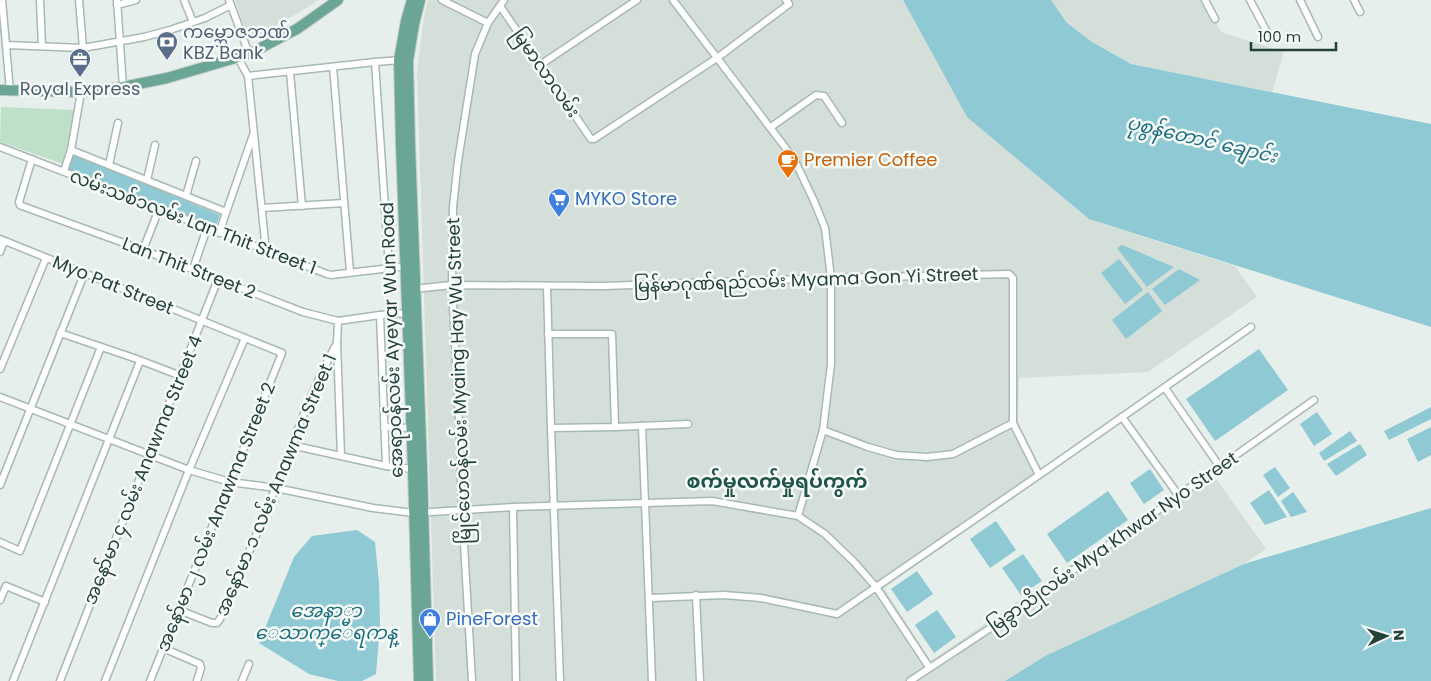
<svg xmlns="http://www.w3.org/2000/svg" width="1431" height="681" font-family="Poppins,'Noto Sans Myanmar',sans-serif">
  <rect width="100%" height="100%" fill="#e6efeb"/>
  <!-- built -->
  <g fill="#d4dfda">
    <path d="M 235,0 L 319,0 L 249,42 Z"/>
    <path d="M 428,0 L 903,0 L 967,117 L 1089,219 L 1235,266 L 1257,297 L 1148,372 L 1019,378 L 1018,423 L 1045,476 L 884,588 L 931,661 L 1209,469 L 1266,549 L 1244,564 L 1045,656 L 1005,681 L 436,681 L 417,70 L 424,17 Z"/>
    <path d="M 1051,0 L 1203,0 L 1221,32 L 1284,52 L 1272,92 L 1131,64 L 1092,42 L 1067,23 Z"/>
  </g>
  <!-- green -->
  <path fill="#bfe0c8" d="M 1,107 L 75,110 L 63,164 L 0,142 Z"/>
  <!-- water -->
  <g fill="#8ec9d4">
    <path d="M 903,0 L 1051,0 L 1067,23 L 1092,42 L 1131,64 L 1431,124 L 1431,327 L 1089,219 L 967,117 Z"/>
    <path d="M 72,154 L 220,215 L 216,226 L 68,169 Z"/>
    <path d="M 1122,245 L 1174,267 L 1147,287 L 1117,248 Z"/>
    <path d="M 1119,259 L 1143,290 L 1125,304 L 1101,273 Z"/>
    <path d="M 1179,269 L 1200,280 L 1165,305 L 1152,289 Z"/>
    <path d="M 1148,292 L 1162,311 L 1126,339 L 1112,320 Z"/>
    <path d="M 1259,349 L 1288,390 L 1215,441 L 1186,399 Z"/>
    <path d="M 1431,407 L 1431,419 L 1389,440 L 1384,431 Z"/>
    <path d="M 1317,412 L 1332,434 L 1314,446 L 1300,424 Z"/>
    <path d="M 1431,427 L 1431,455 L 1418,462 L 1407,439 Z"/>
    <path d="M 1350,431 L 1357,441 L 1324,461 L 1319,453 Z"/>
    <path d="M 1360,444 L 1367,455 L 1336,476 L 1327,464 Z"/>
    <path d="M 1275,467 L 1290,488 L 1278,497 L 1263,475 Z"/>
    <path d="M 1150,469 L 1164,490 L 1144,504 L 1130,483 Z"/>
    <path d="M 1269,490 L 1287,517 L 1265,525 L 1250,503 Z"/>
    <path d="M 1108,491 L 1128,520 L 1067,563 L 1047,534 Z"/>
    <path d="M 1293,492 L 1307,512 L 1291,517 L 1281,501 Z"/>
    <path d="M 1431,508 L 1431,681 L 1005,681 L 1045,656 L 1244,564 Z"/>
    <path d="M 996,521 L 1016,550 L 990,568 L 970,539 Z"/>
    <path d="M 357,530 L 375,542 L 379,583 L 380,624 L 376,674 L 362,681 L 338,681 L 309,674 L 259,643 L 294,557 L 312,536 Z"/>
    <path d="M 1023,554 L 1042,581 L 1021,595 L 1002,568 Z"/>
    <path d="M 917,571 L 933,594 L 907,612 L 891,589 Z"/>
    <path d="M 937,610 L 956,637 L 934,653 L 915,625 Z"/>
  </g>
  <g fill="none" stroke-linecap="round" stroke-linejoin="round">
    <!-- street casing -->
    <g stroke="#a8b8b2" stroke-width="9">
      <g id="street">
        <path d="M 2,0 L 10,91"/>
        <path d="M 40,0 L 42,46"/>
        <path d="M 79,0 L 83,48"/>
        <path d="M 117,0 L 123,87"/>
        <path d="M 184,0 L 193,22"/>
        <path d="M 229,0 L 249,54"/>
        <path d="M 442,0 L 488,23"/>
        <path d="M 673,0 L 794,159 L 814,201 L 825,228 L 831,278 L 831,364 L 823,430 L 798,516"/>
        <path d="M 1205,0 L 1215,19"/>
        <path d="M 1250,0 L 1270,38"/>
        <path d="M 1300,0 L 1318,37"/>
        <path d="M 1354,0 L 1360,12"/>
        <path d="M 117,5 L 136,0"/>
        <path d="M 500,6 L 591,139 L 594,139 L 717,58 L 789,4 L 786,0"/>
        <path d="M 6,45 L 83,48 L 144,37 L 170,30 L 205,18 L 231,5"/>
        <path d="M 238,58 L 248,76 L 266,251"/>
        <path d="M 375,62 L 389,267"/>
        <path d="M 540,65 L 637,0"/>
        <path d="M 333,67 L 350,272"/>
        <path d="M 290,72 L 302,206"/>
        <path d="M 248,76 L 375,62 L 401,60"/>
        <path d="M 771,127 L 816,95 L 824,96 L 842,123"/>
        <path d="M 0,147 L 327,274 L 331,275 L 407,266"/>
        <path d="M 71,150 L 226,212"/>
        <path d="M 32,159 L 19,202 L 20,205 L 22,206 L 143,250 L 303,312 L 338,321 L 380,315 L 408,313"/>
        <path d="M 109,165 L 118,123"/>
        <path d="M 64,171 L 71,150 L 81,92"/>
        <path d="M 147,180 L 155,145"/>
        <path d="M 186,196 L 196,161"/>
        <path d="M 262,208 L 344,203"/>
        <path d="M 219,233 L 253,135"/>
        <path d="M 0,239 L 282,353 L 150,681"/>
        <path d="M 143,250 L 159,209"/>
        <path d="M 0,252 L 4,241"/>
        <path d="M 193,269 L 207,228"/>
        <path d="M 547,286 L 551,428 L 560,681"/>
        <path d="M 413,289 L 452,285 L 605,286 L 831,278 L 1009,274 L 1013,278 L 1013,423 L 1039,475"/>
        <path d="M 380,315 L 386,466"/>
        <path d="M 338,321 L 337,343 L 341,456"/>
        <path d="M 60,333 L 134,358 L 181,376"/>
        <path d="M 548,334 L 612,334 L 615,427 L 551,428"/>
        <path d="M 0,369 L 46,258"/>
        <path d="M 1165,388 L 1220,467"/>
        <path d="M 0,397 L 189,470 L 230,482 L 276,488 L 373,508 L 414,513 L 513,507 L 712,501 L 798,516 L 825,534 L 854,562 L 876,587 L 929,667"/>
        <path d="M 1122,417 L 1179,496"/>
        <path d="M 642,426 L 652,681"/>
        <path d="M 384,427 L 411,428"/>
        <path d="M 615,427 L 688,424"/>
        <path d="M 823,430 L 868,447 L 896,455 L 927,457 L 953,454 L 1013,423"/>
        <path d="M 291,445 L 386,466 L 413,469"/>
        <path d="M 0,485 L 85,272"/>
        <path d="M 513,507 L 516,681"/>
        <path d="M 0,542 L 20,551 L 101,347"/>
        <path d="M 696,595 L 700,681"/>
        <path d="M 650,598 L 724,595 L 761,598 L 837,614 L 1039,475 L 1251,327"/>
        <path d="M 0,600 L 6,586 L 45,602"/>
        <path d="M 179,610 L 212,623 L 217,623 L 220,619 C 239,575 259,531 276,486 C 295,437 312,388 337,343"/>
        <path d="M 163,648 L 200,664 L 201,668 L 197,681"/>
        <path d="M 13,681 L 140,361"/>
        <path d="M 60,681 L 218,279"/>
        <path d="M 105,681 L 189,470 L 245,338"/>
        <path d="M 242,681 L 249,664"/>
        <path d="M 472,681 L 462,510 L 460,439 L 452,285 L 453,207 L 458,161 L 475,54 L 488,23 L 504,0"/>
        <path d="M 910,681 L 998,623 L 1314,400"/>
      </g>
    </g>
    <!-- primary casing -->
    <g stroke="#c2cac8" stroke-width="12">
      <g id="primary">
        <path d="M 412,0 L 406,21 L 399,60 L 401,145 L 413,469 L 419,681"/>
        <path d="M 420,0 L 414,24 L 408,61 L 410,145 L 422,469 L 428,681"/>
        <path d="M 0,90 L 81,92 L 123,87 L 167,78 L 249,54 L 297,29 L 338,0"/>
      </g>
    </g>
    <!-- street -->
    <use href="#street" stroke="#fff" stroke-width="6"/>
    <!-- primary -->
    <use href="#primary" stroke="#6aa596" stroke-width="10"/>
  </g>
  <!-- icons -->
  <defs>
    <g id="bank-pin" transform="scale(1.125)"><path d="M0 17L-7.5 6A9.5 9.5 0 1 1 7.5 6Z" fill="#5c6f8a" stroke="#f7fbf9"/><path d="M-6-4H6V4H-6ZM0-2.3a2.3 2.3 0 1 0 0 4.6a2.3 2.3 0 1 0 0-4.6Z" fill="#fff"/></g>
    <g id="office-pin" transform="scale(1.125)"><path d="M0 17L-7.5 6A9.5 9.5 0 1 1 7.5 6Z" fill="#5c6f8a" stroke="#f7fbf9"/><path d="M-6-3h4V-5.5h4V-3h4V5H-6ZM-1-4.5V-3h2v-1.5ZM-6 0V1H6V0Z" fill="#fff"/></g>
    <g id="cafe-pin" transform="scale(1.125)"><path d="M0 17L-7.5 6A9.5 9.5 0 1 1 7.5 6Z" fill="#e8710a" stroke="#f7fbf9"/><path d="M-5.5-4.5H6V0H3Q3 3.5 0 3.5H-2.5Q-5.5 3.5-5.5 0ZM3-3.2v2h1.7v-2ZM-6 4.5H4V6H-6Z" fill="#fff"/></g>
    <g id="supermarket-pin" transform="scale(1.125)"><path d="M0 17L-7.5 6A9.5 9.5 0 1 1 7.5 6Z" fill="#3f7fe0" stroke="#f7fbf9"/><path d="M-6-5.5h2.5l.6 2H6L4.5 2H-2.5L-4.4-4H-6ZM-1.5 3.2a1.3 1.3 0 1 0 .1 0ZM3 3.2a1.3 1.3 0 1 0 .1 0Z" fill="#fff"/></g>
    <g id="shop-pin" transform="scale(1.125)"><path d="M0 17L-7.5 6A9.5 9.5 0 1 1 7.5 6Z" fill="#3f7fe0" stroke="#f7fbf9"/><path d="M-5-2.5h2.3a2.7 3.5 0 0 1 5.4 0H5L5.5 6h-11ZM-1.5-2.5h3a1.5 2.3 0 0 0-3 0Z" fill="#fff"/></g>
  </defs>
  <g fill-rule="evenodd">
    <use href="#bank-pin" x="167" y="42"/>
    <use href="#office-pin" x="80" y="59"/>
    <use href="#cafe-pin" x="788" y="160"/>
    <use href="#supermarket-pin" x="559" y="199"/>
    <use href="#shop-pin" x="430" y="619"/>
  </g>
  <g text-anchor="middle" stroke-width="5" stroke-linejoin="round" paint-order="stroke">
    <!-- service labels -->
    <g font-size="18" fill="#4e5e75" stroke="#f7fbf9" text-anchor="start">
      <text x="183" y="38">ကမ္ဘောဇဘဏ်<tspan x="183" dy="21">KBZ Bank</tspan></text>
      <text x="80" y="95" text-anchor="middle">Royal Express</text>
    </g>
    <!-- street labels -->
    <g font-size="18" fill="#24423a" stroke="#f7fbf9">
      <text transform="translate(546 73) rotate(55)" y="6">မြမာလာလမ်း</text>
      <text transform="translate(193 222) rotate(21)" y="6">လမ်းသစ်၁လမ်း Lan Thit Street 1</text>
      <text transform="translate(189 268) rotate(21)" y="6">Lan Thit Street 2</text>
      <text transform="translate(806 280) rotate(-2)" y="6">မြန်မာဂုဏ်ရည်လမ်း Myama Gon Yi Street</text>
      <text transform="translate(113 285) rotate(22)" y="6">Myo Pat Street</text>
      <text transform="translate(392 340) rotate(-92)" y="6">အေရာဝန်လမ်း Ayeyar Wun Road</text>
      <text transform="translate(459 381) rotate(-92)" y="6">မြိုင်ဟေဝန်လမ်း Myaing Hay Wu Street</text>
      <text transform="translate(143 470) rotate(-68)" y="6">အနော်မာ ၄ လမ်း Anawma Street 4</text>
      <text transform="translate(276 485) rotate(-67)" y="6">အနော်မာ ၁ လမ်း Anawma Street 1</text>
      <text transform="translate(216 517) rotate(-68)" y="6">အနော်မာ ၂ လမ်း Anawma Street 2</text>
      <text transform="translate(1113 542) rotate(-35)" y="6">မြခွာညိုလမ်း Mya Khwar Nyo Street</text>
    </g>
    <!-- food labels -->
    <g font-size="18" fill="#c56008" stroke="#f7fbf9" text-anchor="start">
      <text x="804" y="166">Premier Coffee</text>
    </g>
    <!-- shop labels -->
    <g font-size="18" fill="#366cbe" stroke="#f7fbf9" text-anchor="start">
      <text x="575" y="205">MYKO Store</text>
      <text x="446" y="625">PineForest</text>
    </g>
    <!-- water labels -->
    <g font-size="19" font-style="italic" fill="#1c6f80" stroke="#f7fbf9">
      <text transform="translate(1202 139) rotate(13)" y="7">ပုစွန်တောင် ချောင်း</text>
      <text x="326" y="617">အေနာ္မာ<tspan x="326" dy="22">ေသာက္ေရကန္</tspan></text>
    </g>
    <!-- quarter labels -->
    <g font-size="20" font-weight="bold" fill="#1f5548" stroke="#f7fbf9">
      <text x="777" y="488">စက်မှုလက်မှုရပ်ကွက်</text>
    </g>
  </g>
  <!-- north arrow -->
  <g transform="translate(1386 636) rotate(86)" stroke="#f7fbf9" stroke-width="4" paint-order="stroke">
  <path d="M0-4L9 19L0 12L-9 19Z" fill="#24423a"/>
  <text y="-8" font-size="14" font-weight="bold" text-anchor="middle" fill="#24423a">N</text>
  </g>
  <!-- scale -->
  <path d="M1251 42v8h85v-8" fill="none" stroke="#24423a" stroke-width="2.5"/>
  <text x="1258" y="42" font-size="15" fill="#24423a" stroke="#f7fbf9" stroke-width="4" paint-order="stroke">100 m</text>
</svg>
